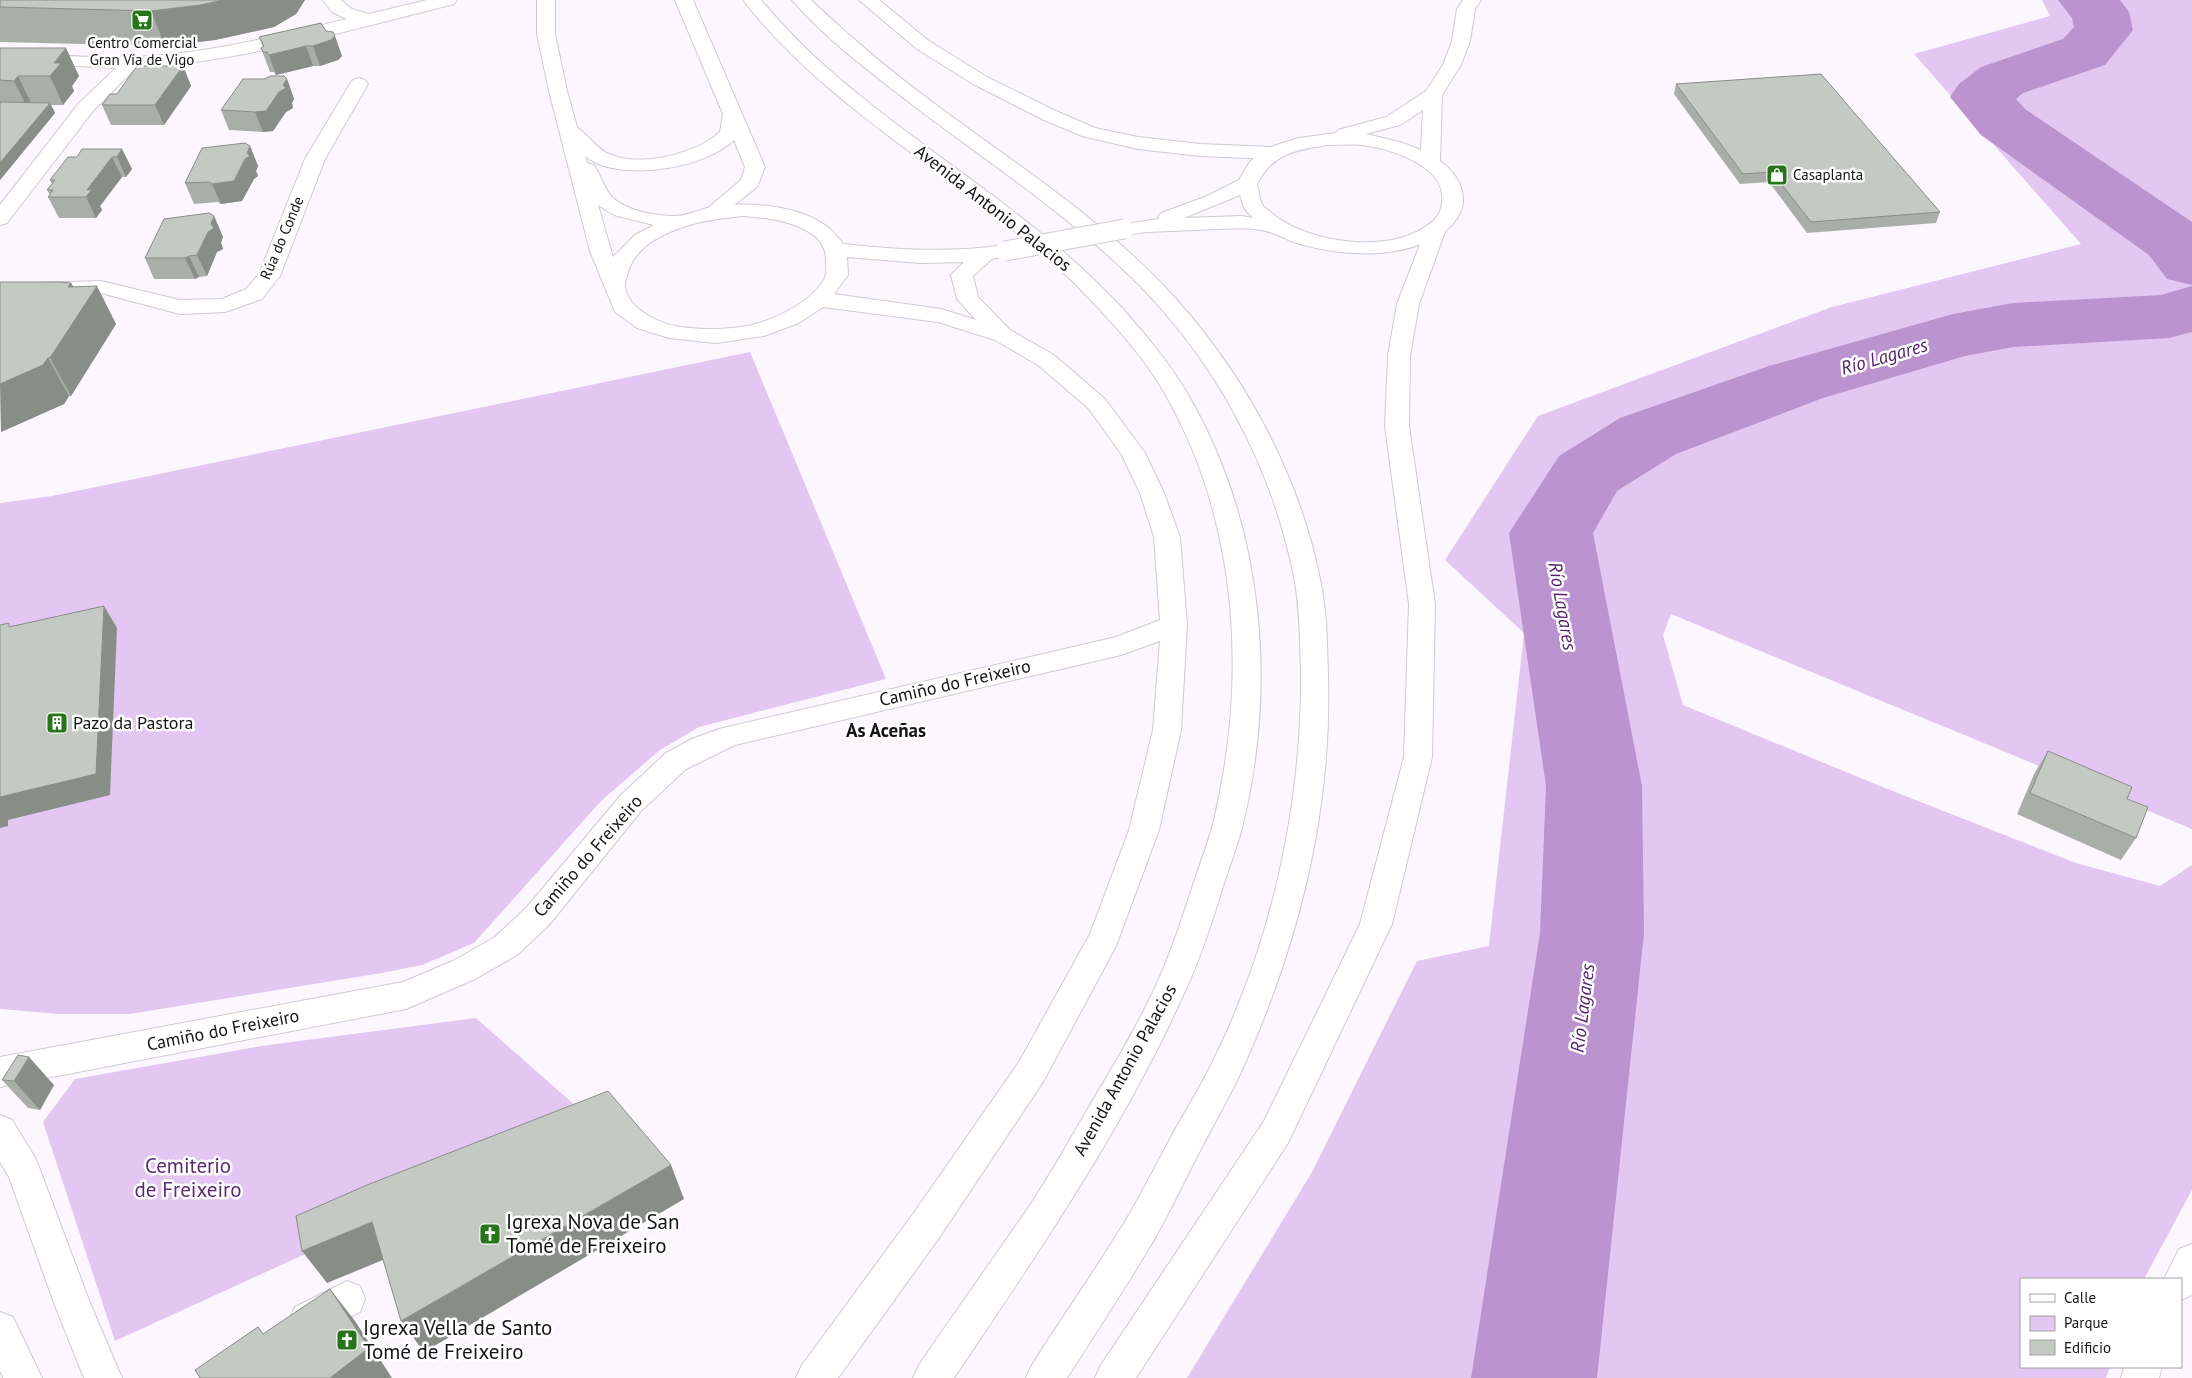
<svg xmlns="http://www.w3.org/2000/svg" width="2192" height="1378" font-family="'PT Sans',sans-serif">
  <rect width="100%" height="100%" fill="#fcf7fe"/>
  <!-- green -->
  <g fill="#e3c7f2">
    <path d="M 2042,0 L 2192,0 L 2192,829 L 1671,614 L 1663,635 L 1683,705 L 1880,786 L 2076,863 L 2160,886 L 2192,865 L 2192,1190 L 2144,1279 L 2021,1279 L 2021,1367 L 2110,1367 L 2106,1378 L 1187,1378 L 1312,1172 L 1417,961 L 1489,946 L 1524,633 L 1445,560 L 1538,416 L 1832,307 L 2081,244 L 1914,54 L 2050,16 Z"/>
    <path d="M 750,352 L 886,679 L 699,727 L 660,750 L 601,801 L 474,943 L 422,965 L 382,973 L 130,1014 L 59,1014 L 0,1009 L 0,503 L 52,496 Z"/>
    <path d="M 476,1018 L 594,1122 L 115,1341 L 43,1122 L 75,1079 L 261,1046 Z"/>
  </g>
  <g fill="none" stroke-linecap="round" stroke-linejoin="round">
    <!-- river -->
    <g fill="#bb93ce" fill-rule="evenodd">
      <path d="M 2058,0 L 2120,0 L 2129,12 L 2133,30 L 2105,65 L 2023,93 L 2016,99 L 2025,109 L 2192,222 L 2192,285 L 2167,279 L 2149,255 L 1981,135 L 1950,97 L 1959,84 L 1981,67 L 2063,39 L 2074,27 L 2072,18 Z"/>
      <path d="M 2192,286 L 2192,332 L 2169,338 L 2013,347 L 1965,356 L 1823,398 L 1676,454 L 1617,491 L 1593,533 L 1642,786 L 1644,933 L 1597,1378 L 1471,1378 L 1540,933 L 1546,786 L 1509,533 L 1559,456 L 1620,418 L 1769,366 L 1953,314 L 2013,303 L 2161,295 Z"/>
    </g>
    <!-- service casing -->
    <g stroke="#cfcad2" stroke-width="2">
      <g id="service">
        <path d="M 0,1115 L 12,1120 L 36,1159 L 90,1303 L 122,1378 L 84,1378 L 54,1303 L 9,1177 L 0,1162 Z"/>
        <path d="M 347,1281 L 360,1286 L 365,1299 L 360,1312 L 308,1338 L 295,1333 L 289,1320 L 295,1307 Z"/>
      </g>
    </g>
    <!-- minor casing -->
    <g stroke="#cfcad2" stroke-width="2">
      <g id="minor">
        <path d="M 323,0 L 341,0 L 352,9 L 369,14 L 427,0 L 457,0 L 454,4 C 350,30 244,61 136,68 L 93,111 L 7,223 L 0,225 L 0,205 L 79,103 L 116,68 L 0,62 L 0,52 C 44,54 90,59 133,57 C 206,54 277,36 347,19 L 332,12 Z"/>
        <path d="M 537,0 L 555,0 L 555,34 L 567,91 L 587,163 L 594,165 C 601,175 604,189 613,198 C 627,211 657,216 675,216 C 687,216 700,209 712,207 C 747,201 802,205 830,229 C 835,233 839,239 843,244 C 897,250 951,253 1005,245 L 1012,247 L 1015,251 L 1012,255 L 992,259 L 973,276 L 978,297 L 1010,330 L 1054,355 L 1105,399 L 1145,453 L 1164,493 L 1180,537 L 1187,625 L 1181,730 L 1159,830 L 1116,946 L 1043,1082 L 939,1238 L 838,1378 L 796,1378 L 802,1365 L 913,1214 L 1019,1062 L 1090,934 L 1129,830 L 1153,730 L 1160,641 L 1121,655 L 735,745 L 686,769 L 641,811 L 549,925 L 517,955 L 475,979 L 406,1009 L 0,1087 L 0,1057 L 403,982 L 453,961 L 495,937 L 527,907 L 621,795 L 666,753 L 692,739 L 719,729 L 1116,637 L 1160,620 L 1154,537 L 1140,493 L 1122,455 L 1089,409 L 1038,365 L 995,340 L 938,322 L 823,307 L 799,323 L 764,336 L 716,343 L 669,338 L 637,328 L 615,312 L 590,251 L 549,91 L 537,34 ZM 598,205 L 614,215 L 654,225 L 635,235 L 613,257 ZM 744,216 C 768,218 796,221 816,237 C 823,244 826,251 826,260 C 826,265 827,272 826,275 C 816,300 776,319 752,325 C 729,330 703,330 680,327 C 661,324 628,310 625,287 C 624,283 627,277 628,272 C 631,261 641,249 650,243 C 678,224 711,219 744,216 ZM 847,257 L 920,263 L 964,262 L 951,275 L 957,299 L 976,320 L 941,309 L 834,294 L 848,275 Z"/>
        <path d="M 1463,0 L 1481,0 L 1475,9 L 1470,41 L 1461,65 L 1442,95 L 1440,161 C 1453,170 1464,185 1463,202 C 1461,219 1448,231 1433,239 C 1392,259 1343,256 1300,244 C 1291,242 1283,237 1275,234 C 1258,227 1237,228 1219,229 C 1195,230 1171,231 1147,232 C 1136,233 1127,236 1117,233 L 1114,229 L 1117,225 L 1159,219 L 1158,217 L 1161,213 L 1205,197 L 1239,180 L 1249,163 L 1256,156 L 1273,146 L 1299,138 L 1336,133 L 1338,130 L 1386,117 L 1426,91 L 1443,65 L 1452,41 L 1457,9 ZM 1423,110 L 1421,150 L 1400,142 L 1366,134 L 1400,125 ZM 1328,145 C 1339,145 1351,144 1362,145 C 1388,148 1439,164 1442,194 C 1443,204 1441,214 1433,221 C 1395,255 1316,244 1278,218 C 1274,214 1267,210 1263,206 C 1259,200 1259,191 1257,184 C 1273,153 1296,150 1328,145 ZM 1240,195 L 1244,208 L 1253,218 L 1242,216 L 1184,218 Z"/>
        <path d="M 359,78 L 365,80 L 368,84 L 325,159 L 280,276 L 262,299 L 225,312 L 180,314 L 101,293 L 0,296 L 0,284 L 101,281 L 180,300 L 222,299 L 246,289 L 259,274 L 305,159 L 350,84 L 353,80 Z"/>
        <path d="M 2192,1244 L 2192,1295 L 2181,1300 L 2181,1279 L 2164,1279 L 2179,1249 Z"/>
        <path d="M 0,1312 L 13,1317 L 42,1378 L 3,1378 L 0,1371 Z"/>
        <path d="M 2124,1367 L 2162,1367 L 2159,1378 L 2121,1378 Z"/>
      </g>
    </g>
    <!-- primary casing -->
    <g stroke="#cfcad2" stroke-width="2">
      <g id="primary">
        <path d="M 675,0 L 693,0 L 765,167 L 757,187 L 719,217 L 712,219 L 705,217 L 702,213 L 741,180 L 745,167 L 734,140 C 705,168 632,179 596,163 C 581,156 568,142 559,129 L 562,125 C 581,120 592,147 609,154 C 639,168 696,154 720,132 L 723,114 Z"/>
        <path d="M 743,0 L 761,0 C 781,23 802,46 825,66 C 920,151 1034,213 1121,307 C 1145,334 1169,362 1187,393 C 1263,522 1278,683 1242,828 C 1237,847 1230,865 1224,883 C 1212,923 1199,963 1181,1000 C 1120,1134 1036,1256 954,1378 L 913,1378 L 919,1365 C 956,1310 995,1257 1032,1202 C 1052,1172 1069,1141 1087,1110 C 1108,1075 1130,1039 1148,1002 C 1168,963 1181,921 1195,879 C 1201,861 1208,843 1213,824 C 1248,680 1239,522 1164,392 C 1142,354 1111,321 1081,290 C 1062,270 1040,252 1019,235 C 926,158 818,97 743,0 Z"/>
        <path d="M 792,0 L 811,0 C 849,36 889,70 931,101 C 1015,164 1106,221 1176,299 C 1247,378 1301,479 1321,584 C 1327,614 1327,644 1328,675 C 1332,808 1300,939 1246,1061 C 1233,1091 1216,1120 1201,1149 C 1184,1181 1169,1214 1151,1245 C 1124,1290 1095,1334 1067,1378 L 1026,1378 L 1032,1365 C 1063,1316 1096,1269 1126,1220 C 1144,1189 1160,1157 1177,1126 C 1189,1105 1202,1084 1213,1061 C 1272,942 1302,805 1301,672 C 1300,642 1300,611 1295,582 C 1273,466 1214,357 1129,275 C 1059,207 974,153 897,93 C 861,65 822,35 792,0 Z"/>
        <path d="M 859,0 L 879,0 L 929,41 L 987,77 L 1056,111 L 1095,128 L 1138,137 L 1200,144 L 1273,147 L 1280,149 L 1283,153 L 1280,157 L 1273,159 L 1200,156 L 1138,149 L 1082,136 L 1042,119 L 975,85 L 917,49 Z"/>
        <path d="M 1436,223 L 1443,225 L 1446,229 L 1419,304 L 1410,356 L 1409,426 L 1435,604 L 1432,757 L 1392,924 L 1288,1143 L 1136,1378 L 1095,1378 L 1101,1365 L 1264,1121 L 1360,924 L 1404,757 L 1409,604 L 1385,426 L 1388,356 L 1397,304 L 1426,229 L 1429,225 Z"/>
      </g>
    </g>
    <!-- service -->
    <use href="#service" fill="#fff" fill-rule="evenodd"/>
    <!-- minor -->
    <use href="#minor" fill="#fff" fill-rule="evenodd"/>
    <!-- primary -->
    <use href="#primary" fill="#fff" fill-rule="evenodd"/>
    <!-- minor-bridge casing -->
    <g stroke="#cfcad2" stroke-width="21" stroke-linecap="butt">
      <path id="minor-bridge" d="M 1005,251 L 1124,229"/>
    </g>
    <!-- minor-bridge -->
    <use href="#minor-bridge" stroke="#fff" stroke-width="19"/>
  </g>
  <!-- wall -->
  <g fill="#a9aea8">
    <path d="M 0,0 L 305,0 L 296,14 L 274,27 L 215,40 L 165,46 L 0,42 Z"/>
    <path d="M 321,23 L 342,56 L 338,60 L 320,66 L 313,66 L 276,75 L 274,72 L 270,72 L 261,48 L 263,47 L 259,37 Z"/>
    <path d="M 0,48 L 79,76 L 72,86 L 74,91 L 63,105 L 51,105 L 55,113 L 0,180 Z"/>
    <path d="M 183,66 L 191,86 L 164,125 L 111,125 L 102,105 L 117,94 Z"/>
    <path d="M 287,79 L 294,99 L 292,103 L 293,108 L 286,112 L 273,131 L 263,132 L 229,130 L 221,110 Z"/>
    <path d="M 1676,84 L 1940,212 L 1936,223 L 1807,233 L 1769,182 L 1740,184 L 1674,94 Z"/>
    <path d="M 250,146 L 258,166 L 256,171 L 258,176 L 254,179 L 242,201 L 221,204 L 218,202 L 194,204 L 185,183 Z"/>
    <path d="M 122,149 L 132,169 L 126,177 L 122,177 L 100,206 L 102,210 L 96,218 L 59,218 L 48,197 L 50,195 L 47,190 L 52,184 L 50,180 L 77,157 Z"/>
    <path d="M 214,216 L 223,237 L 221,243 L 223,249 L 217,252 L 207,276 L 199,277 L 195,279 L 154,279 L 145,258 Z"/>
    <path d="M 0,282 L 71,283 L 73,286 L 116,324 L 71,396 L 69,396 L 64,404 L 1,432 Z"/>
    <path d="M 2048,751 L 2127,799 L 2136,838 L 2121,860 L 2017,814 L 2035,772 Z"/>
    <path d="M 2,1080 L 54,1085 L 40,1110 L 28,1108 Z"/>
  </g>
  <!-- shaded-wall -->
  <g fill="#898d88">
    <path d="M 223,0 L 305,0 L 296,14 L 274,27 L 215,40 L 165,46 L 151,11 Z"/>
    <path d="M 335,36 L 342,56 L 338,60 L 320,66 L 313,46 Z"/>
    <path d="M 306,46 L 313,66 L 276,75 L 269,55 Z"/>
    <path d="M 66,48 L 79,76 L 72,86 L 74,91 L 63,105 L 50,76 L 54,63 Z"/>
    <path d="M 183,66 L 191,86 L 164,125 L 155,105 Z"/>
    <path d="M 18,76 L 32,105 L 28,109 L 14,81 Z"/>
    <path d="M 287,79 L 294,99 L 292,103 L 293,108 L 286,112 L 273,131 L 263,132 L 255,112 L 283,85 Z"/>
    <path d="M 50,103 L 55,113 L 0,180 L 0,163 Z"/>
    <path d="M 250,146 L 258,166 L 256,171 L 258,176 L 254,179 L 242,201 L 221,204 L 212,184 L 247,153 Z"/>
    <path d="M 122,149 L 132,169 L 126,177 L 117,157 Z"/>
    <path d="M 112,157 L 122,177 L 100,206 L 102,210 L 96,218 L 86,197 L 87,190 Z"/>
    <path d="M 214,216 L 223,237 L 221,243 L 223,249 L 217,252 L 207,276 L 197,255 L 208,232 Z"/>
    <path d="M 189,256 L 199,277 L 195,279 L 185,258 Z"/>
    <path d="M 71,283 L 83,307 L 97,286 L 116,324 L 71,396 L 50,358 L 68,287 Z"/>
    <path d="M 48,358 L 69,396 L 64,404 L 1,432 L 0,384 Z"/>
    <path d="M 104,606 L 117,628 L 110,795 L 8,820 L 8,826 L 0,828 L 0,797 Z"/>
    <path d="M 29,1057 L 54,1085 L 40,1110 L 14,1081 Z"/>
    <path d="M 671,1165 L 684,1199 L 424,1352 L 401,1321 Z"/>
    <path d="M 372,1222 L 395,1255 L 327,1283 L 302,1251 Z"/>
    <path d="M 330,1289 L 355,1321 L 392,1378 L 330,1378 Z"/>
  </g>
  <!-- building -->
  <g fill="#c4cac3" stroke="#898d88">
    <path d="M 0,0 L 223,0 L 201,5 L 151,11 L 0,7 Z"/>
    <path d="M 321,23 L 326,31 L 333,32 L 335,36 L 331,40 L 313,46 L 306,46 L 269,55 L 267,52 L 263,52 L 261,48 L 264,46 L 259,37 Z"/>
    <path d="M 0,48 L 66,48 L 54,63 L 61,63 L 50,76 L 18,76 L 14,81 L 0,80 Z"/>
    <path d="M 137,66 L 183,66 L 155,105 L 102,105 L 110,94 L 117,94 Z"/>
    <path d="M 1821,74 L 1940,212 L 1811,222 L 1772,172 L 1743,174 L 1676,84 Z"/>
    <path d="M 271,76 L 284,76 L 287,79 L 283,85 L 286,88 L 279,92 L 266,111 L 255,112 L 221,110 L 243,79 L 264,79 Z"/>
    <path d="M 0,102 L 50,103 L 0,163 Z"/>
    <path d="M 245,143 L 250,146 L 247,153 L 250,156 L 245,159 L 234,181 L 212,184 L 210,182 L 185,183 L 202,148 Z"/>
    <path d="M 82,149 L 122,149 L 117,157 L 112,157 L 87,190 L 92,189 L 86,197 L 48,197 L 53,190 L 47,190 L 55,180 L 50,180 L 68,157 L 77,157 Z"/>
    <path d="M 209,213 L 214,216 L 211,224 L 214,228 L 208,232 L 197,255 L 189,256 L 185,258 L 145,258 L 164,219 Z"/>
    <path d="M 0,282 L 59,282 L 71,283 L 68,287 L 97,286 L 50,358 L 48,358 L 43,365 L 0,384 Z"/>
    <path d="M 104,606 L 96,774 L 0,797 L 0,625 L 9,623 L 9,627 Z"/>
    <path d="M 2048,751 L 2132,787 L 2127,799 L 2148,807 L 2136,838 L 2030,793 Z"/>
    <path d="M 18,1055 L 29,1057 L 14,1081 L 2,1080 Z"/>
    <path d="M 608,1091 L 671,1165 L 401,1321 L 372,1222 L 302,1251 L 296,1216 L 367,1185 Z"/>
    <path d="M 330,1289 L 369,1348 L 330,1378 L 200,1378 L 195,1370 L 258,1327 L 263,1334 Z"/>
  </g>
  <!-- icons -->
  <defs>
    <g id="supermarket-square" transform="scale(1.125)"><rect x="-9" y="-9" width="18" height="18" rx="4" fill="#27741a" stroke="#fff"/><path d="M-6-5.5h2.5l.6 2H6L4.5 2H-2.5L-4.4-4H-6ZM-1.5 3.2a1.3 1.3 0 1 0 .1 0ZM3 3.2a1.3 1.3 0 1 0 .1 0Z" fill="#fff"/></g>
    <g id="shop-square" transform="scale(1.125)"><rect x="-9" y="-9" width="18" height="18" rx="4" fill="#27741a" stroke="#fff"/><path d="M-5-2.5h2.3a2.7 3.5 0 0 1 5.4 0H5L5.5 6h-11ZM-1.5-2.5h3a1.5 2.3 0 0 0-3 0Z" fill="#fff"/></g>
    <g id="building-square" transform="scale(1.125)"><rect x="-9" y="-9" width="18" height="18" rx="4" fill="#27741a" stroke="#fff"/><path d="M-4-6H4V6H1V3H-1V6H-4ZM-2.5-4.3h1.7v1.8h-1.7ZM.8-4.3h1.7v1.8H.8ZM-2.5-1h1.7V.8h-1.7ZM.8-1h1.7V.8H.8Z" fill="#fff"/></g>
    <g id="church-square" transform="scale(1.125)"><rect x="-9" y="-9" width="18" height="18" rx="4" fill="#27741a" stroke="#fff"/><path d="M-1.2-6h2.4v3.5h3.3v2.4h-3.3V6h-2.4V-.1h-3.3v-2.4h3.3Z" fill="#fff"/></g>
  </defs>
  <g fill-rule="evenodd">
    <use href="#supermarket-square" x="142" y="20"/>
    <use href="#shop-square" x="1777" y="175"/>
    <use href="#building-square" x="57" y="723"/>
    <use href="#church-square" x="490" y="1234"/>
    <use href="#church-square" x="347" y="1340"/>
  </g>
  <g text-anchor="middle" stroke-width="5" stroke-linejoin="round" paint-order="stroke">
    <!-- far-poi labels -->
    <g font-size="15" fill="#141315" stroke="#fff">
      <text x="142" y="48">Centro Comercial<tspan x="142" dy="17">Gran Vía de Vigo</tspan></text>
      <text x="1793" y="180" text-anchor="start">Casaplanta</text>
    </g>
    <!-- far-street labels -->
    <g font-size="15" fill="#141315" stroke="#fff">
      <text transform="translate(282 238) rotate(-67)" y="5">Rúa do Conde</text>
    </g>
    <!-- street labels -->
    <g font-size="18" fill="#141315" stroke="#fff">
      <text transform="translate(993 208) rotate(38)" y="6">Avenida Antonio Palacios</text>
      <text transform="translate(955 683) rotate(-13)" y="6">Camiño do Freixeiro</text>
      <text transform="translate(588 856) rotate(-49)" y="6">Camiño do Freixeiro</text>
      <text transform="translate(223 1030) rotate(-11)" y="6">Camiño do Freixeiro</text>
      <text transform="translate(1125 1070) rotate(-61)" y="6">Avenida Antonio Palacios</text>
    </g>
    <!-- poi labels -->
    <g font-size="18" fill="#141315" stroke="#fff" text-anchor="start">
      <text x="73" y="729">Pazo da Pastora</text>
    </g>
    <!-- water labels -->
    <g font-size="19" font-style="italic" fill="#55236a" stroke="#fff">
      <text transform="translate(1884 356) rotate(-16)" y="7">Río Lagares</text>
      <text transform="translate(1563 606) rotate(80)" y="7">Río Lagares</text>
      <text transform="translate(1582 1008) rotate(-83)" y="7">Río Lagares</text>
    </g>
    <!-- neighbourhood labels -->
    <g font-size="19" font-weight="bold" fill="#141315" stroke="#fff">
      <text x="886" y="737">As Aceñas</text>
    </g>
    <!-- near-park labels -->
    <g font-size="21" fill="#5c2a71" stroke="#fff">
      <text x="188" y="1173">Cemiterio<tspan x="188" dy="24">de Freixeiro</tspan></text>
    </g>
    <!-- near-poi labels -->
    <g font-size="21" fill="#141315" stroke="#fff" text-anchor="start">
      <text x="506" y="1229">Igrexa Nova de San<tspan x="506" dy="24">Tomé de Freixeiro</tspan></text>
      <text x="363" y="1335">Igrexa Vella de Santo<tspan x="363" dy="24">Tomé de Freixeiro</tspan></text>
    </g>
  </g>
  <!-- legend -->
  <rect x="2020" y="1278" width="162" height="90" fill="#ffffff" stroke="#a1a1a1"/>
  <rect x="2030" y="1294" width="25" height="8" fill="#ffffff" stroke="#a1a1a1"/>
  <text x="2064" y="1303" font-size="15" fill="#141315">Calle</text>
  <rect x="2030" y="1316" width="25" height="15" fill="#e3c7f2" stroke="#a1a1a1"/>
  <text x="2064" y="1328" font-size="15" fill="#141315">Parque</text>
  <rect x="2030" y="1340" width="25" height="15" fill="#c4cac3" stroke="#a1a1a1"/>
  <text x="2064" y="1353" font-size="15" fill="#141315">Edificio</text>
</svg>
